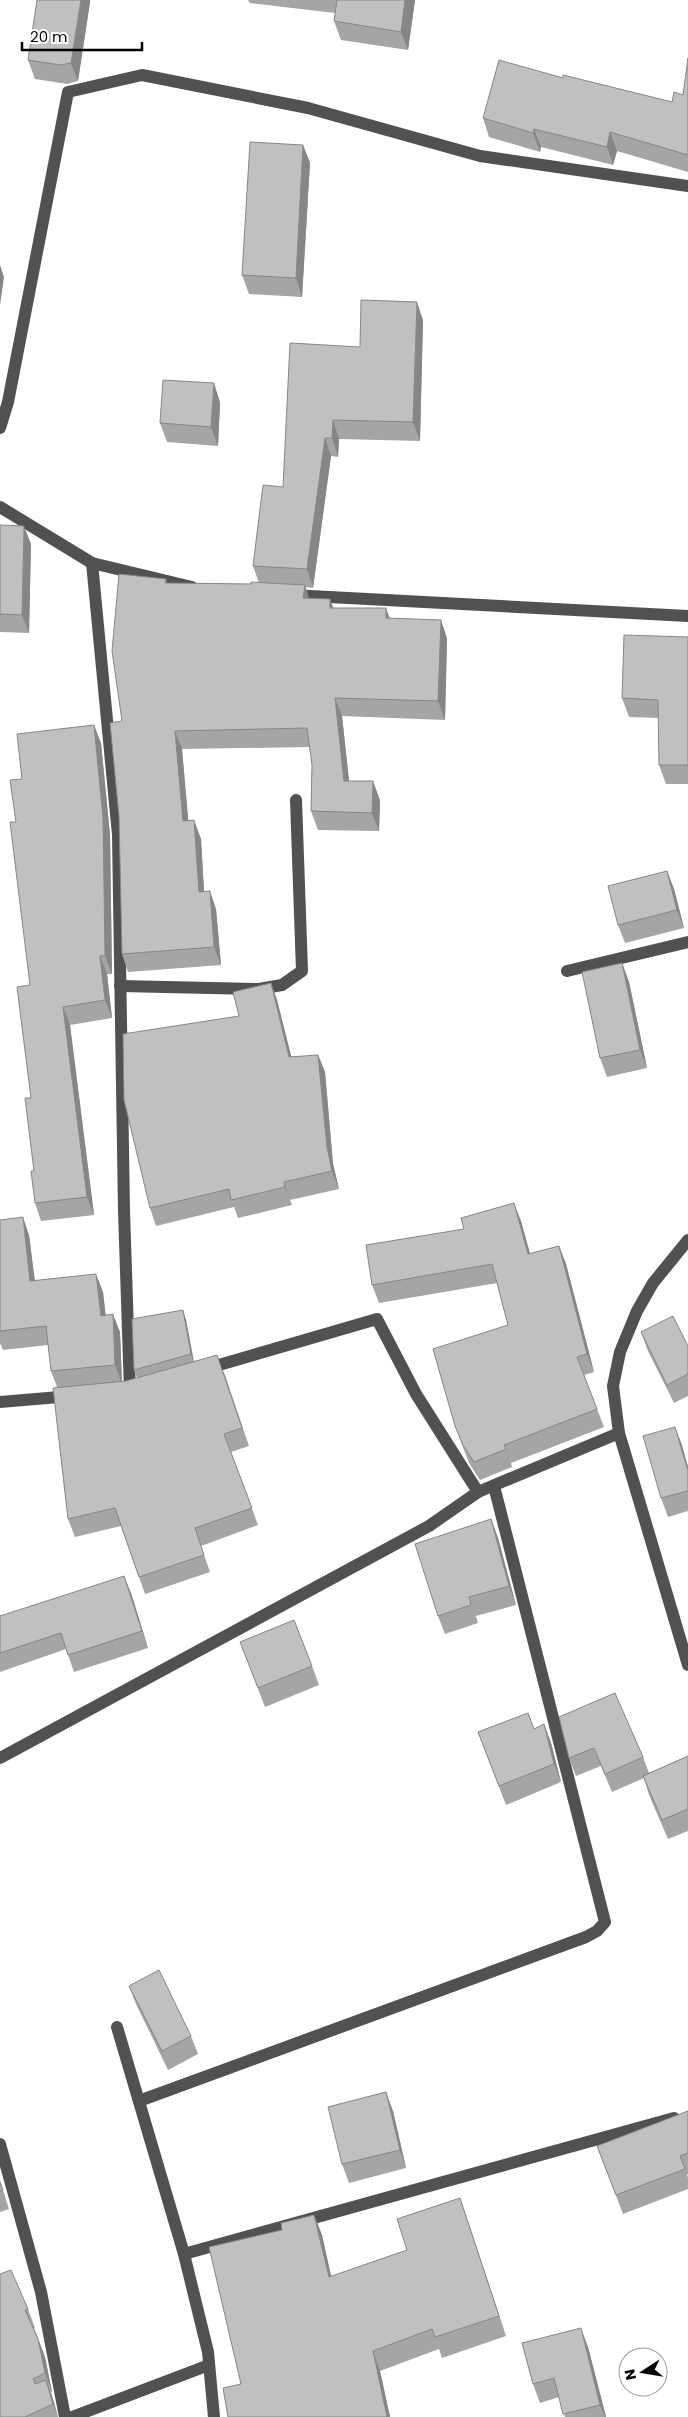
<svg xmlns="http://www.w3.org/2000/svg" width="688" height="2417" font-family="Poppins,sans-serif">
  <rect width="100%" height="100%" fill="#fff"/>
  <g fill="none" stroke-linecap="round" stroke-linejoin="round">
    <!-- minor -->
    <g stroke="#515151" stroke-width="12">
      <path d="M 0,428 L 8,402 L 68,92 L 142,75 L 308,108 L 480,156 L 688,186"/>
      <path d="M 0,507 L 92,563 L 192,587"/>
      <path d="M 92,563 L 118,835 L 124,1211 L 130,1391"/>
      <path d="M 291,595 L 688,616"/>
      <path d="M 567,971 L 688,942"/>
      <path d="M 120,986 L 259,989 L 282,985 L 302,971 L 296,800"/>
      <path d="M 205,1369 L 377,1319 L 416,1394 L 478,1492 L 619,1433 L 688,1665"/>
      <path d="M 0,1402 L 71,1396"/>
      <path d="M 619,1433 L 613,1386 L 620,1352 L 637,1311 L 653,1283 L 688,1240"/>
      <path d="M 0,1758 L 429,1526 L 478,1492"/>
      <path d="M 117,2027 L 184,2254 L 208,2352 L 214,2417"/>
      <path d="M 139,2101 L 586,1937 L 597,1931 L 605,1922 L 494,1486"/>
      <path d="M 0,2144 L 41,2292 L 65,2417"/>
      <path d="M 184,2254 L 674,2118"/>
      <path d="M 72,2417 L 209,2365"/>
    </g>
  </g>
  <!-- wall -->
  <g fill="#a5a5a5">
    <path d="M 248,0 L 415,0 L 408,50 L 341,40 L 334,21 L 335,13 L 250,3 Z"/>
    <path d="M 90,2 L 78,81 L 67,84 L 35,79 L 28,60 Z"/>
    <path d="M 688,58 L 688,172 L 617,151 L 613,165 L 541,147 L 540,152 L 489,137 L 483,118 L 563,78 L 672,102 L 683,95 Z"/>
    <path d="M 303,145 L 310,163 L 302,297 L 249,294 L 242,275 Z"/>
    <path d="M 423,320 L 420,441 L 339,439 L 338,457 L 331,456 L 313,588 L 305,587 L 309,599 L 330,599 L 333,608 L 390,618 L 447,638 L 445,720 L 342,716 L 349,781 L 380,800 L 379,831 L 318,830 L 311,811 L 312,765 L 310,747 L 182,749 L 188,820 L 201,839 L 204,891 L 216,909 L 221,965 L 128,972 L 122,954 L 122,721 L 166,579 L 167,583 L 251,584 L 259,583 L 253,566 L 283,487 L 360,347 Z"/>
    <path d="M 220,402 L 218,446 L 167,442 L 160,423 Z"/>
    <path d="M 0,525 L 31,544 L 29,633 L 0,632 Z"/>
    <path d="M 688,637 L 688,784 L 666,784 L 659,765 L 659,718 L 629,717 L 622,698 Z"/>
    <path d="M 101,743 L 110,835 L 112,974 L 107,974 L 112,1018 L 70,1025 L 94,1215 L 41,1221 L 35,1203 L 31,1098 L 30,985 L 16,822 L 22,779 Z"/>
    <path d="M 667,871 L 674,889 L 684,928 L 625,943 L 618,925 Z"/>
    <path d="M 622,963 L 629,982 L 647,1068 L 607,1077 L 600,1058 Z"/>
    <path d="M 271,983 L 277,1000 L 291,1057 L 318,1055 L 325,1072 L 333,1164 L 339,1189 L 290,1200 L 292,1205 L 238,1218 L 234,1207 L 156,1226 L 150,1208 L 239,1016 Z"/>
    <path d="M 0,1220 L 29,1235 L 35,1281 L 103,1292 L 105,1315 L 120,1332 L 122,1382 L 137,1378 L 134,1370 L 183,1310 L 186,1320 L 194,1361 L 224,1372 L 249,1446 L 231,1452 L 258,1525 L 201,1546 L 210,1572 L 145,1594 L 121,1526 L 75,1537 L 68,1519 L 57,1387 L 51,1371 L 48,1345 L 3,1350 L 0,1343 Z"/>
    <path d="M 521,1221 L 530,1254 L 559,1246 L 566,1264 L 594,1372 L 584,1375 L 604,1427 L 511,1463 L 512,1467 L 480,1480 L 469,1463 L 455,1426 L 508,1325 L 497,1283 L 379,1303 L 372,1285 Z"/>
    <path d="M 641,1332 L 688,1346 L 688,1396 L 674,1403 L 648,1351 Z"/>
    <path d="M 675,1427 L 688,1467 L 688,1511 L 668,1517 L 661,1498 Z"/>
    <path d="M 491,1519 L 498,1538 L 516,1605 L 476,1616 L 478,1623 L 445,1634 L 438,1616 Z"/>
    <path d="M 131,1593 L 148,1648 L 74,1672 L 66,1649 L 0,1672 L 0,1616 Z"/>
    <path d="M 240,1642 L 312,1666 L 319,1685 L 265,1707 Z"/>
    <path d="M 559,1717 L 643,1757 L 649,1773 L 688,1756 L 688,1831 L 668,1839 L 649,1795 L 644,1778 L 612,1792 L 601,1766 L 576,1776 L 569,1758 Z"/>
    <path d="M 544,1724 L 551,1743 L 561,1782 L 506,1805 L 478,1732 L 534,1729 Z"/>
    <path d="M 129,1986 L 191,2036 L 198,2054 L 168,2070 L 136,2004 Z"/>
    <path d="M 393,2111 L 406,2168 L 349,2183 L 342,2164 Z"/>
    <path d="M 688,2111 L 688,2174 L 687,2174 L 688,2178 L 688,2189 L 623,2214 L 597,2146 Z"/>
    <path d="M 0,2181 L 9,2209 L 0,2212 Z"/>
    <path d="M 460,2198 L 506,2336 L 442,2358 L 439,2349 L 380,2371 L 390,2417 L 228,2417 L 241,2384 L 282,2230 L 314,2215 L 322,2235 L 331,2277 L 407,2250 Z"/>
    <path d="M 0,2274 L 28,2309 L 35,2328 L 34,2328 L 45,2357 L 52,2392 L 51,2392 L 58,2417 L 0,2417 Z"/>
    <path d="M 588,2347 L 606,2417 L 565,2417 L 559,2397 L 540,2403 L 533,2384 Z"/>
  </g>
  <!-- shaded-wall -->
  <g fill="#868686">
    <path d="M 81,0 L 90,0 L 90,2 L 78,81 L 71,63 Z"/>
    <path d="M 405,0 L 415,0 L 408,50 L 401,32 Z"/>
    <path d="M 534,129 L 541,147 L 540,152 L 533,133 Z"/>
    <path d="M 610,132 L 617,151 L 613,165 L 607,147 Z"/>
    <path d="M 303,145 L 310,163 L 302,297 L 296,278 Z"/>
    <path d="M 0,265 L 4,277 L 0,305 Z"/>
    <path d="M 417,302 L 423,320 L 420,441 L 413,422 Z"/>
    <path d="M 214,383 L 220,402 L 218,446 L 211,427 Z"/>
    <path d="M 333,420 L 339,439 L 338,457 L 332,438 Z"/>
    <path d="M 325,438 L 331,456 L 313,588 L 307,569 Z"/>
    <path d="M 24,526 L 31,544 L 29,633 L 22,615 Z"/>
    <path d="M 305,585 L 311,604 L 303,598 Z"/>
    <path d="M 330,599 L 337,618 L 330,608 Z"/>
    <path d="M 386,608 L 393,627 L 386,618 Z"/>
    <path d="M 441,620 L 447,638 L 445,720 L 438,701 Z"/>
    <path d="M 335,698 L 342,716 L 351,799 L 344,781 Z"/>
    <path d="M 94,725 L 101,743 L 110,835 L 112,974 L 105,956 Z"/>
    <path d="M 175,731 L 182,749 L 190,839 L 183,821 Z"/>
    <path d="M 373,781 L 380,800 L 379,831 L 372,813 Z"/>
    <path d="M 194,820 L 201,839 L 205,910 L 199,892 Z"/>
    <path d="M 667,871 L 674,889 L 684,928 L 677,910 Z"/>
    <path d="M 210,891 L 216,909 L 221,965 L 214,947 Z"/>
    <path d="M 100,956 L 107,974 L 112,1018 L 105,1000 Z"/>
    <path d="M 622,963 L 629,982 L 647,1068 L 640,1050 Z"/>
    <path d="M 271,983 L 277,1000 L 296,1075 L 289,1057 Z"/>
    <path d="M 63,1007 L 70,1025 L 94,1215 L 87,1197 Z"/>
    <path d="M 318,1055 L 325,1072 L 333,1164 L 339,1189 L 332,1171 L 327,1147 Z"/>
    <path d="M 284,1182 L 290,1200 L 292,1205 L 285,1187 Z"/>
    <path d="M 514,1203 L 521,1221 L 535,1272 L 528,1254 Z"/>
    <path d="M 23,1217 L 29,1235 L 37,1300 L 30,1281 Z"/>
    <path d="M 559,1246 L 566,1264 L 594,1372 L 587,1354 Z"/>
    <path d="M 96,1274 L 103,1292 L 108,1334 L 101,1316 Z"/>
    <path d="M 183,1310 L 186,1320 L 194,1364 L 191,1354 Z"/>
    <path d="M 113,1314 L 120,1332 L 122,1384 L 115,1365 Z"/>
    <path d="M 675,1427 L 682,1445 L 688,1467 L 688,1471 Z"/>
    <path d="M 491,1519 L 498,1538 L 516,1605 L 509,1586 Z"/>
    <path d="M 124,1576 L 131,1593 L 148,1648 L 142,1631 Z"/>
    <path d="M 544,1724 L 551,1743 L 561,1782 L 554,1764 Z"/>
    <path d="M 386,2092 L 393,2111 L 406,2168 L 400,2150 Z"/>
    <path d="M 460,2198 L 506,2336 L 499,2316 Z"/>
    <path d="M 314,2215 L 322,2235 L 336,2298 L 329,2277 Z"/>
    <path d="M 581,2328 L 588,2347 L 606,2417 L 605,2417 L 600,2405 Z"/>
    <path d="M 38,2339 L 45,2357 L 52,2392 L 45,2373 Z"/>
    <path d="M 373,2351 L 380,2371 L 390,2417 L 387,2417 Z"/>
    <path d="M 46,2380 L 53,2399 L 58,2417 L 53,2404 Z"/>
  </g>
  <!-- building -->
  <g fill="#c0c0c0" stroke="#868686">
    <path d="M 37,0 L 81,0 L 71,63 L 60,65 L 28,60 Z"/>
    <path d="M 337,0 L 405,0 L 401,32 L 334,21 Z"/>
    <path d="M 688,58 L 688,155 L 610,132 L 607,147 L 534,129 L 533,133 L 483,118 L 499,60 L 563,78 L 563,75 L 672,102 L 674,92 L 683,95 Z"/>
    <path d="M 250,142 L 303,145 L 296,278 L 242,275 Z"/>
    <path d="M 361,300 L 417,302 L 413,422 L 333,420 L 332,438 L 325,438 L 307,569 L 253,566 L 263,485 L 283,487 L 290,343 L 360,347 Z"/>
    <path d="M 163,380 L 214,383 L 211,427 L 160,423 Z"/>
    <path d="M 0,525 L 24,526 L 22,615 L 0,614 Z"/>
    <path d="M 119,574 L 166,579 L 165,583 L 251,584 L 251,582 L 305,585 L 303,598 L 330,599 L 330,608 L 386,608 L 386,618 L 441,620 L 438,701 L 335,698 L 344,781 L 373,781 L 372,813 L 311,811 L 312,765 L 307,728 L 175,731 L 183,821 L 194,820 L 199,892 L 210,891 L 214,947 L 122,954 L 119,816 L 110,723 L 122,721 L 112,651 Z"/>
    <path d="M 624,635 L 688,637 L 688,765 L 659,765 L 658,700 L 622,698 Z"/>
    <path d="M 94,725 L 103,817 L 105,956 L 100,956 L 105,1000 L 63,1007 L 87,1197 L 35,1203 L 31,1171 L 34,1171 L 25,1098 L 31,1098 L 17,987 L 30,985 L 10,822 L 16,822 L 10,780 L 22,779 L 17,734 Z"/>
    <path d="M 667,871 L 677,910 L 618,925 L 608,886 Z"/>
    <path d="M 622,963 L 640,1050 L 600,1058 L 582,972 Z"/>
    <path d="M 271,983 L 289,1057 L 318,1055 L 327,1147 L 332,1171 L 284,1182 L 285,1187 L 231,1200 L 229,1189 L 150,1208 L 124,1100 L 123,1034 L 239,1016 L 233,992 Z"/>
    <path d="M 514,1203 L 528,1254 L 559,1246 L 587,1354 L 577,1357 L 597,1409 L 504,1445 L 506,1449 L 474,1462 L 463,1445 L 455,1426 L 433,1349 L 508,1325 L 492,1264 L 372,1285 L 366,1245 L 464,1229 L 461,1218 Z"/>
    <path d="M 23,1217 L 30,1281 L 96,1274 L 101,1316 L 113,1314 L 115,1365 L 51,1371 L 46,1326 L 0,1331 L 0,1220 Z"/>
    <path d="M 183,1310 L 191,1354 L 134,1370 L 132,1319 Z"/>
    <path d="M 673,1316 L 688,1346 L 688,1374 L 667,1385 L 641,1332 Z"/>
    <path d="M 217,1355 L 242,1428 L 224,1434 L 252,1508 L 195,1528 L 204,1555 L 139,1577 L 115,1508 L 68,1519 L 53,1388 L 126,1381 Z"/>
    <path d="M 675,1427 L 688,1471 L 688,1491 L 661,1498 L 643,1436 Z"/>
    <path d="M 491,1519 L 509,1586 L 469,1597 L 471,1605 L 438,1616 L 415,1544 Z"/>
    <path d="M 124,1576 L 142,1631 L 68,1655 L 61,1633 L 0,1653 L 0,1616 Z"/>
    <path d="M 294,1620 L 312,1666 L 258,1688 L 240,1642 Z"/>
    <path d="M 615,1693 L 643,1757 L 605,1774 L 594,1748 L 569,1758 L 559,1717 Z"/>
    <path d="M 528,1713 L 534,1729 L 544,1724 L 554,1764 L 499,1786 L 478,1732 Z"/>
    <path d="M 688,1756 L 688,1809 L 662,1820 L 643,1776 Z"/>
    <path d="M 159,1970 L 191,2036 L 162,2051 L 129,1986 Z"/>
    <path d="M 386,2092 L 400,2150 L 342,2164 L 328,2107 Z"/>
    <path d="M 688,2111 L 688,2153 L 680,2156 L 685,2169 L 616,2195 L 597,2146 Z"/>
    <path d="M 0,2182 L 3,2190 L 0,2191 Z"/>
    <path d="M 460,2198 L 499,2316 L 435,2337 L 432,2329 L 373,2351 L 387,2417 L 228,2417 L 223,2388 L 241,2384 L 209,2247 L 282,2230 L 281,2223 L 314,2215 L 329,2277 L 407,2250 L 397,2219 Z"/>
    <path d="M 11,2270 L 28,2309 L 25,2310 L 38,2339 L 45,2373 L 33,2379 L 35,2384 L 46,2380 L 53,2404 L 25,2417 L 0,2417 L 0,2274 Z"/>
    <path d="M 581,2328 L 600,2405 L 563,2414 L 554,2378 L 533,2384 L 522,2343 Z"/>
  </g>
  <!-- north arrow -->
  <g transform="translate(643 2372) rotate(258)"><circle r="24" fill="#ffffff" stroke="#999999"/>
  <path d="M0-4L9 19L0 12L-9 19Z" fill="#000000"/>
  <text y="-8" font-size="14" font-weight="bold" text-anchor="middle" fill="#000000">N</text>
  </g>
  <!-- scale -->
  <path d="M22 42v8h120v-8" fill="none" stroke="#000000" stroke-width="2.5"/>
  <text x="30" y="42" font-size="15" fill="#000000" stroke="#ffffff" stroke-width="4" paint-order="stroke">20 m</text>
</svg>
